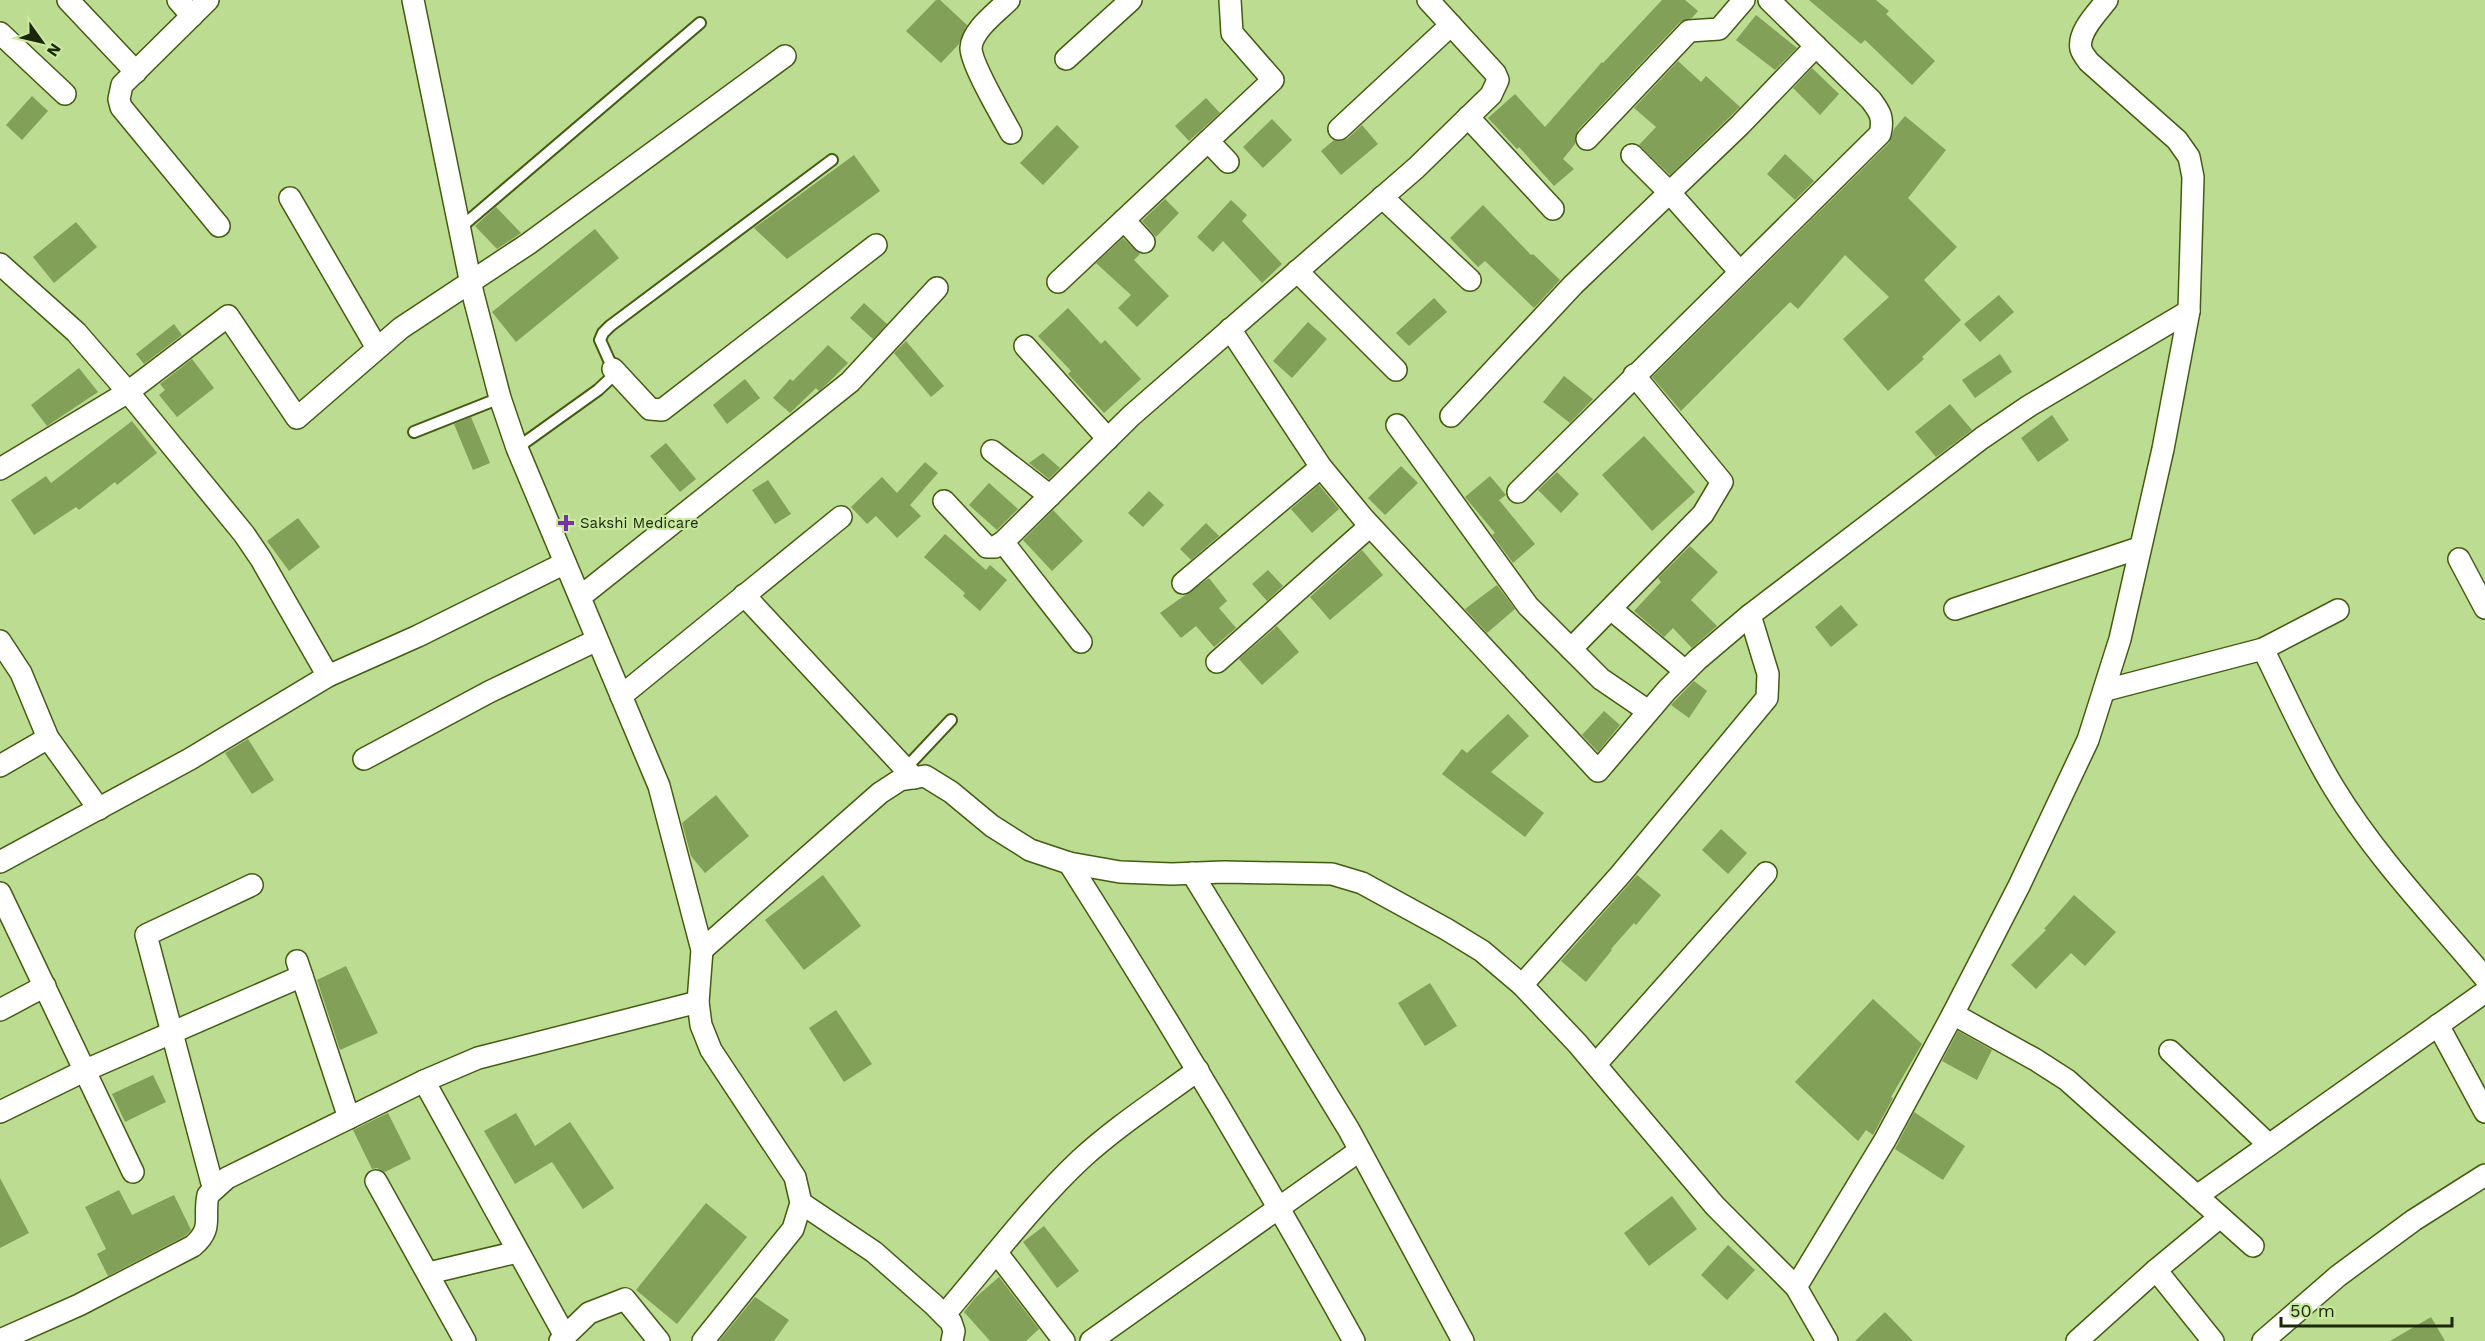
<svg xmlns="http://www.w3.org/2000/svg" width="2485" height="1341" font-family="'Work Sans',sans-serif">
  <rect width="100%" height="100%" fill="#bbdc91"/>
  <!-- building -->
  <g fill="#82a058">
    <path d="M 936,0 L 940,0 L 967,25 L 959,44 L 941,63 L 906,31 Z"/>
    <path d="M 1662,0 L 1685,0 L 1698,11 L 1692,18 L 1680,22 L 1578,130 L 1575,137 L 1575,144 L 1563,159 L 1574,169 L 1554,186 L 1519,147 L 1517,149 L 1488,118 L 1515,94 L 1545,127 L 1602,62 L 1603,63 Z"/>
    <path d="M 1809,0 L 1876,0 L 1889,11 L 1886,14 L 1935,61 L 1912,85 L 1865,40 L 1861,44 Z"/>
    <path d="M 1756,15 L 1797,48 L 1775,70 L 1736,40 Z"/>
    <path d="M 1678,61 L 1701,82 L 1706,76 L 1740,107 L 1670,175 L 1639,145 L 1656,127 L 1634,108 Z"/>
    <path d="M 1812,68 L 1839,94 L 1820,115 L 1793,88 Z"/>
    <path d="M 32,96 L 48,111 L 22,140 L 6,125 Z"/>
    <path d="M 1206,98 L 1220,113 L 1189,141 L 1175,126 Z"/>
    <path d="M 1905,116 L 1946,150 L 1908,198 L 1957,247 L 1924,280 L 1961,320 L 1922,357 L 1924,359 L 1888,391 L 1843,339 L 1889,297 L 1845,255 L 1798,309 L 1790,302 L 1681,411 L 1652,377 L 1889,143 L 1894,129 Z"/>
    <path d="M 1272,119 L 1292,140 L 1263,168 L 1243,147 Z"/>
    <path d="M 1057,125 L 1079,147 L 1043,185 L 1020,163 Z"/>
    <path d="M 1362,125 L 1378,144 L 1341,175 L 1321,151 L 1334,140 L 1341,141 L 1347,139 Z"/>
    <path d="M 1785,154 L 1814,181 L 1795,200 L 1767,174 Z"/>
    <path d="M 854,155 L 880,191 L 787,259 L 754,228 Z"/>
    <path d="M 1165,199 L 1179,213 L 1156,237 L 1142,221 Z"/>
    <path d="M 1231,200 L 1247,215 L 1242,221 L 1282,264 L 1262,283 L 1223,241 L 1213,252 L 1197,237 Z"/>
    <path d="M 1483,205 L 1531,255 L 1533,254 L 1560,280 L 1534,308 L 1485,261 L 1478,267 L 1450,238 Z"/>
    <path d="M 496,207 L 521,233 L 497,249 L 475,226 Z"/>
    <path d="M 76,222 L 97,247 L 54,283 L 33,257 Z"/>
    <path d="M 595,229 L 619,258 L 516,342 L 492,312 Z"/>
    <path d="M 1123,238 L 1140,254 L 1134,260 L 1169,296 L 1137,327 L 1118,308 L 1131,295 L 1096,263 Z"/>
    <path d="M 1999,295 L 2014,312 L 1980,342 L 1964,324 Z"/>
    <path d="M 1434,298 L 1447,312 L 1409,346 L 1396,333 Z"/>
    <path d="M 864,303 L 887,324 L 873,339 L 850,318 Z"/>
    <path d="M 1068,308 L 1101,344 L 1105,340 L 1141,379 L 1104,413 L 1068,374 L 1071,371 L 1038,336 Z"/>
    <path d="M 1308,322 L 1327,339 L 1292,378 L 1273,361 Z"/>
    <path d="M 174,324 L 182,335 L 144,364 L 136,354 Z"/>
    <path d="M 906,341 L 944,386 L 931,397 L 894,353 Z"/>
    <path d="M 828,345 L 848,363 L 829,382 L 819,391 L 816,388 L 790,413 L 773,398 L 790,379 L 793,381 Z"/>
    <path d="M 2000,354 L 2012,372 L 1975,398 L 1962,380 Z"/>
    <path d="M 192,359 L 214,388 L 177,417 L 159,395 L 165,390 L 160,384 Z"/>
    <path d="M 79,368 L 98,392 L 47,426 L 31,405 Z"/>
    <path d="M 1564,376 L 1593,399 L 1570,423 L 1543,402 Z"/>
    <path d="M 745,379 L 760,398 L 727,424 L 713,405 Z"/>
    <path d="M 1950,404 L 1972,430 L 1936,457 L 1915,432 Z"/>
    <path d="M 2052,415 L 2069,440 L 2038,462 L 2021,438 Z"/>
    <path d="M 471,417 L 490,463 L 473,470 L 454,424 Z"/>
    <path d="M 132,421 L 157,453 L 117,485 L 115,482 L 79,510 L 76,507 L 34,535 L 11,500 L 46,476 L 51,483 Z"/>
    <path d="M 1644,436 L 1695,492 L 1652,531 L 1602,475 Z"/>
    <path d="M 666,443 L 696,479 L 680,492 L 650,456 Z"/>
    <path d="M 1043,453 L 1060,468 L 1049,479 L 1029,463 Z"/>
    <path d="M 925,462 L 938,473 L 910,505 L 921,516 L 897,538 L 876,516 L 867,524 L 851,507 L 882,477 L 897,493 Z"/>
    <path d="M 1401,466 L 1418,483 L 1385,515 L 1368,498 Z"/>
    <path d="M 1557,472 L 1579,494 L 1561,513 L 1538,490 Z"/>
    <path d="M 1490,476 L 1506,495 L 1499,500 L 1535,544 L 1513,563 L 1492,535 L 1495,533 L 1465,497 Z"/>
    <path d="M 768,480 L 791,514 L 775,524 L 752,490 Z"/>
    <path d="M 989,483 L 1018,509 L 997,530 L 969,505 Z"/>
    <path d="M 1319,485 L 1339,509 L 1312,533 L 1291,509 Z"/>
    <path d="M 1149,491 L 1164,505 L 1143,527 L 1128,513 Z"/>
    <path d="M 1053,510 L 1083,541 L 1052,571 L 1023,540 Z"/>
    <path d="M 298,518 L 320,547 L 289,571 L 267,541 Z"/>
    <path d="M 1206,523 L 1219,536 L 1191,560 L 1180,549 Z"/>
    <path d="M 945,534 L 986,570 L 990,565 L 1007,580 L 980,611 L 963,596 L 965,593 L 924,557 Z"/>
    <path d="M 1690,546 L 1718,572 L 1691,600 L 1717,626 L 1692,648 L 1673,628 L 1664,637 L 1634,611 L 1661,582 L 1658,578 Z"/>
    <path d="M 1362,550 L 1383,575 L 1330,620 L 1310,597 Z"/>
    <path d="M 1268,570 L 1283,586 L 1267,601 L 1252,584 Z"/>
    <path d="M 1209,578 L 1227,601 L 1219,608 L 1236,628 L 1214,647 L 1196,626 L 1181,638 L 1160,613 Z"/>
    <path d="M 1497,585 L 1515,609 L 1487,633 L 1465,609 Z"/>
    <path d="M 1841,605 L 1858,625 L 1831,647 L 1815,627 Z"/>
    <path d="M 1277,626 L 1299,652 L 1262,685 L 1239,659 Z"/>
    <path d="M 1694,681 L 1707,691 L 1689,718 L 1671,705 Z"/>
    <path d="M 1604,711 L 1620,725 L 1598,752 L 1582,735 Z"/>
    <path d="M 1508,714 L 1529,736 L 1491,772 L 1544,813 L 1525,837 L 1442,774 L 1462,749 L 1467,753 Z"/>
    <path d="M 248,739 L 274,780 L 252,794 L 225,753 Z"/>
    <path d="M 716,795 L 749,836 L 705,873 L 691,856 L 682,823 Z"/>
    <path d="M 1721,829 L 1747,853 L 1728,874 L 1702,850 Z"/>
    <path d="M 823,875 L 861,926 L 804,970 L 765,920 Z"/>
    <path d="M 1637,875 L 1661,895 L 1636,925 L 1634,923 L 1611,949 L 1612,950 L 1586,982 L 1561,961 Z"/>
    <path d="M 2074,895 L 2116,932 L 2085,966 L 2071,953 L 2036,989 L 2011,965 L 2046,930 L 2044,929 Z"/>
    <path d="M 346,966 L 378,1033 L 340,1050 L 317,980 Z"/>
    <path d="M 1430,983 L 1457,1026 L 1425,1046 L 1398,1003 Z"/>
    <path d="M 1873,999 L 1922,1044 L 1891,1097 L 1893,1098 L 1873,1135 L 1866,1130 L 1858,1141 L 1795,1082 Z"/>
    <path d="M 836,1010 L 872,1064 L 844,1082 L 809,1028 Z"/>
    <path d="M 1958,1031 L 1992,1050 L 1977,1080 L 1942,1061 Z"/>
    <path d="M 153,1075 L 166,1102 L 125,1122 L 112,1094 Z"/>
    <path d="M 1914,1112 L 1965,1146 L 1943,1180 L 1895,1149 Z"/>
    <path d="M 388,1113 L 411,1159 L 385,1172 L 377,1168 L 372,1169 L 353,1130 Z"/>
    <path d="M 516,1113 L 535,1146 L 570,1122 L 614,1188 L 583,1209 L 552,1162 L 515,1184 L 484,1131 Z"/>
    <path d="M 0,1178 L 29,1233 L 0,1248 Z"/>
    <path d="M 119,1190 L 132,1215 L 174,1195 L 191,1230 L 185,1236 L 108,1276 L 97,1254 L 106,1249 L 85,1207 Z"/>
    <path d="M 1672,1196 L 1697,1229 L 1649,1266 L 1624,1233 Z"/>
    <path d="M 706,1203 L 747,1237 L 677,1324 L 636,1290 Z"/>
    <path d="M 1044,1226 L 1079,1271 L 1057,1288 L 1023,1242 Z"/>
    <path d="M 1728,1245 L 1755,1270 L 1727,1300 L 1701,1275 Z"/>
    <path d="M 999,1277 L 1039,1329 L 1026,1341 L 990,1341 L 964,1312 L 976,1297 Z"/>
    <path d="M 755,1297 L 789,1320 L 774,1341 L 719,1341 Z"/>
    <path d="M 1885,1312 L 1913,1341 L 1855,1341 Z"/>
    <path d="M 2431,1317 L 2445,1341 L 2390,1341 Z"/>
  </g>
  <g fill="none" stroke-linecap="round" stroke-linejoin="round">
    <!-- lane casing -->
    <g stroke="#425d10" stroke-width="14">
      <g id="lane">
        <path d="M 460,228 L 700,23"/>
        <path d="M 414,432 L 500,398"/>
        <path d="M 517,448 L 598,390 L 613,376 L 613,369 L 600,340 L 603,333 L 610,326 L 832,160"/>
        <path d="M 905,769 L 951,720"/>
      </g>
    </g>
    <!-- street casing -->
    <g stroke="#425d10" stroke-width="24">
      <g id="street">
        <path d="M 68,0 L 136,72"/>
        <path d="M 178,0 L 192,16"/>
        <path d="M 208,0 L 122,85 L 119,99 L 121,107 L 219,226"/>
        <path d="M 413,0 L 473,294 L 500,398 L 517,448 L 659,786 L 702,950 L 698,1002 L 701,1025 L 711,1050 L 795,1177 L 801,1203 L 793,1229 L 703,1341"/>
        <path d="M 1009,0 C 997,12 972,30 971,48 C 971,64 1002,116 1011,133"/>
        <path d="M 0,33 L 65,94"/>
        <path d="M 1066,59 L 1131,0"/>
        <path d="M 1468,117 L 1553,209"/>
        <path d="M 1339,129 L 1451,25"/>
        <path d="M 1587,139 L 1689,31 L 1719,29 L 1744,0"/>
        <path d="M 1208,141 L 1228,162"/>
        <path d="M 1632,155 L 1670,193 L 1740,272"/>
        <path d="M 1382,197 L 1470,280"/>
        <path d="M 290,198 L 377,348"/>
        <path d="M 1124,220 L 1144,242"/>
        <path d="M 0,264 L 76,332 L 128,392 L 244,534 L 261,559 L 328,676"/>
        <path d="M 1297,271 L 1396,370"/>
        <path d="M 1058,282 L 1273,80 L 1232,33 L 1230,0"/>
        <path d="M 1230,329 L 1321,467 L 1364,519 L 1598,771 L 1667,690 L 1697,660 L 1750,615 L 1982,438 L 2029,406 L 2189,311"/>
        <path d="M 1025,346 L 1108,439"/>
        <path d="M 613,369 L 650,409 L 662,410 L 876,245"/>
        <path d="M 1451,416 L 1573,285 L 1740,125 L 1816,46"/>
        <path d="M 1397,425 L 1528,606 L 1601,679 L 1648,711"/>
        <path d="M 992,451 L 1050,496"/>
        <path d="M 0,469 L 128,392 L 228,316 L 297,418 L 401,328 L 528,244 L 785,56"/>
        <path d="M 1518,492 L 1880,134 C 1884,118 1880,112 1871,100 L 1769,0"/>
        <path d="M 944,501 L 987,547 L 995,547 L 1003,542 L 1132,415 L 1416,168 L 1491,95 L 1498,80 L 1495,73 L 1428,0"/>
        <path d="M 1003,542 L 1081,642"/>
        <path d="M 2459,559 L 2485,608"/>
        <path d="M 1183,583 L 1321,467"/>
        <path d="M 744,595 L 914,778"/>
        <path d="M 580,597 L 850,382 L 937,288"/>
        <path d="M 1611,609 L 1685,671"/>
        <path d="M 1955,609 L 2139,548"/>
        <path d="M 0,641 L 21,673 L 48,738 L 99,809"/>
        <path d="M 1571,649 L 1703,514 L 1722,482 L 1634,375"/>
        <path d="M 2263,649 C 2286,695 2307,744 2334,788 C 2376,857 2433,916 2485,978"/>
        <path d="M 1217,662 L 1370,526"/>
        <path d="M 2106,690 L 2263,649 L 2338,610"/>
        <path d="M 621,696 L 841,517"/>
        <path d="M 364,759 L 489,692 L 597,640"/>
        <path d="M 0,766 L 48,738"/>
        <path d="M 0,862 L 190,759 L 328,676 L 418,636 L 565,563"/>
        <path d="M 1069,863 C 1169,1020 1264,1179 1354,1341"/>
        <path d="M 1192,873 L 1349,1130 L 1463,1341"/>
        <path d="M 0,893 L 133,1172"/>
        <path d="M 702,950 L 880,793 L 900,780 L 925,776 L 951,792 L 992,826 L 1030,850 L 1069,863 L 1120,872 L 1172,874 L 1224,872 L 1332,874 L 1362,883 L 1446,929 L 1482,951 L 1522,985 L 1577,1043 L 1715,1206 L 1796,1287 L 1827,1341"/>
        <path d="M 297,961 L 349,1118"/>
        <path d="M 1522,985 L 1620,875 L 1767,698 L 1768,674 L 1750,615"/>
        <path d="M 0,1010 L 45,986"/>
        <path d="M 1953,1014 L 2036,1060 L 2067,1080 L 2253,1246"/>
        <path d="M 2438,1025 L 2485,1112"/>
        <path d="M 2170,1051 L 2269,1145"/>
        <path d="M 1596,1064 L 1766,873"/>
        <path d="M 424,1081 L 565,1336"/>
        <path d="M 0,1112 L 86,1070 L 302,976"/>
        <path d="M 376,1181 L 465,1341"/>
        <path d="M 213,1187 L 146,935 L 252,885"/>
        <path d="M 2197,1196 L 2485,992"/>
        <path d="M 801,1203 L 874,1252 L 933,1304 L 951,1322 L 954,1331 L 952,1341"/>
        <path d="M 997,1253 L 1064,1341"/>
        <path d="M 2156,1270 L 2213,1341"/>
        <path d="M 429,1273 L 517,1252"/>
        <path d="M 1796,1287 L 1885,1140 L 1953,1014 L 2019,886 L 2088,740 L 2120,639 L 2163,449 L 2189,311 L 2193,177 L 2189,157 L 2177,140 L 2089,62 C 2086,58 2082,53 2081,49 C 2077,32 2098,12 2107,0"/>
        <path d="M 944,1315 C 989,1263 1031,1206 1081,1159 C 1117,1126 1159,1099 1198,1070"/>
        <path d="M 0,1340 L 79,1305 L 193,1246 C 214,1228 203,1218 208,1195 L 227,1178 L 424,1081 L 478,1058 L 698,1002"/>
        <path d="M 560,1341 L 589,1313 L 625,1299 L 659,1341"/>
        <path d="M 1091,1341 L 1359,1151"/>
        <path d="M 2077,1341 L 2156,1270 L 2220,1217"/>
        <path d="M 2263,1341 L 2338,1276 L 2414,1220 L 2485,1175"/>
      </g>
    </g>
    <!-- lane -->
    <use href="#lane" stroke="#fff" stroke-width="10"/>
    <!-- street -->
    <use href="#street" stroke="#fff" stroke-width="21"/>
  </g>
  <!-- markers -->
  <path fill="#7632a6" stroke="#c8e99e" stroke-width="2" d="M563 514h6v6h6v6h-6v6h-6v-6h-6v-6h6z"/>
  <g text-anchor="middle" stroke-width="4.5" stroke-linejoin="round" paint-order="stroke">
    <!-- poi labels -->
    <g font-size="15" fill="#1b2708" stroke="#c8e99e" text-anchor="start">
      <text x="580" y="528">Sakshi Medicare</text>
    </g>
  </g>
  <!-- north arrow -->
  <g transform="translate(42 42) rotate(124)" stroke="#c8e99e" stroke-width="4.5" paint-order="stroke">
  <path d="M0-4.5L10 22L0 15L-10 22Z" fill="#1b2708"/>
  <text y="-9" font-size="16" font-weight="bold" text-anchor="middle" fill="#1b2708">N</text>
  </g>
  <!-- scale -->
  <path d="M2281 1317v9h171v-9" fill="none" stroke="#1b2708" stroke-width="3"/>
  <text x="2290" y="1317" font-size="18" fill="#1b2708" stroke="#c8e99e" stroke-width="4.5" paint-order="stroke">50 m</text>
</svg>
